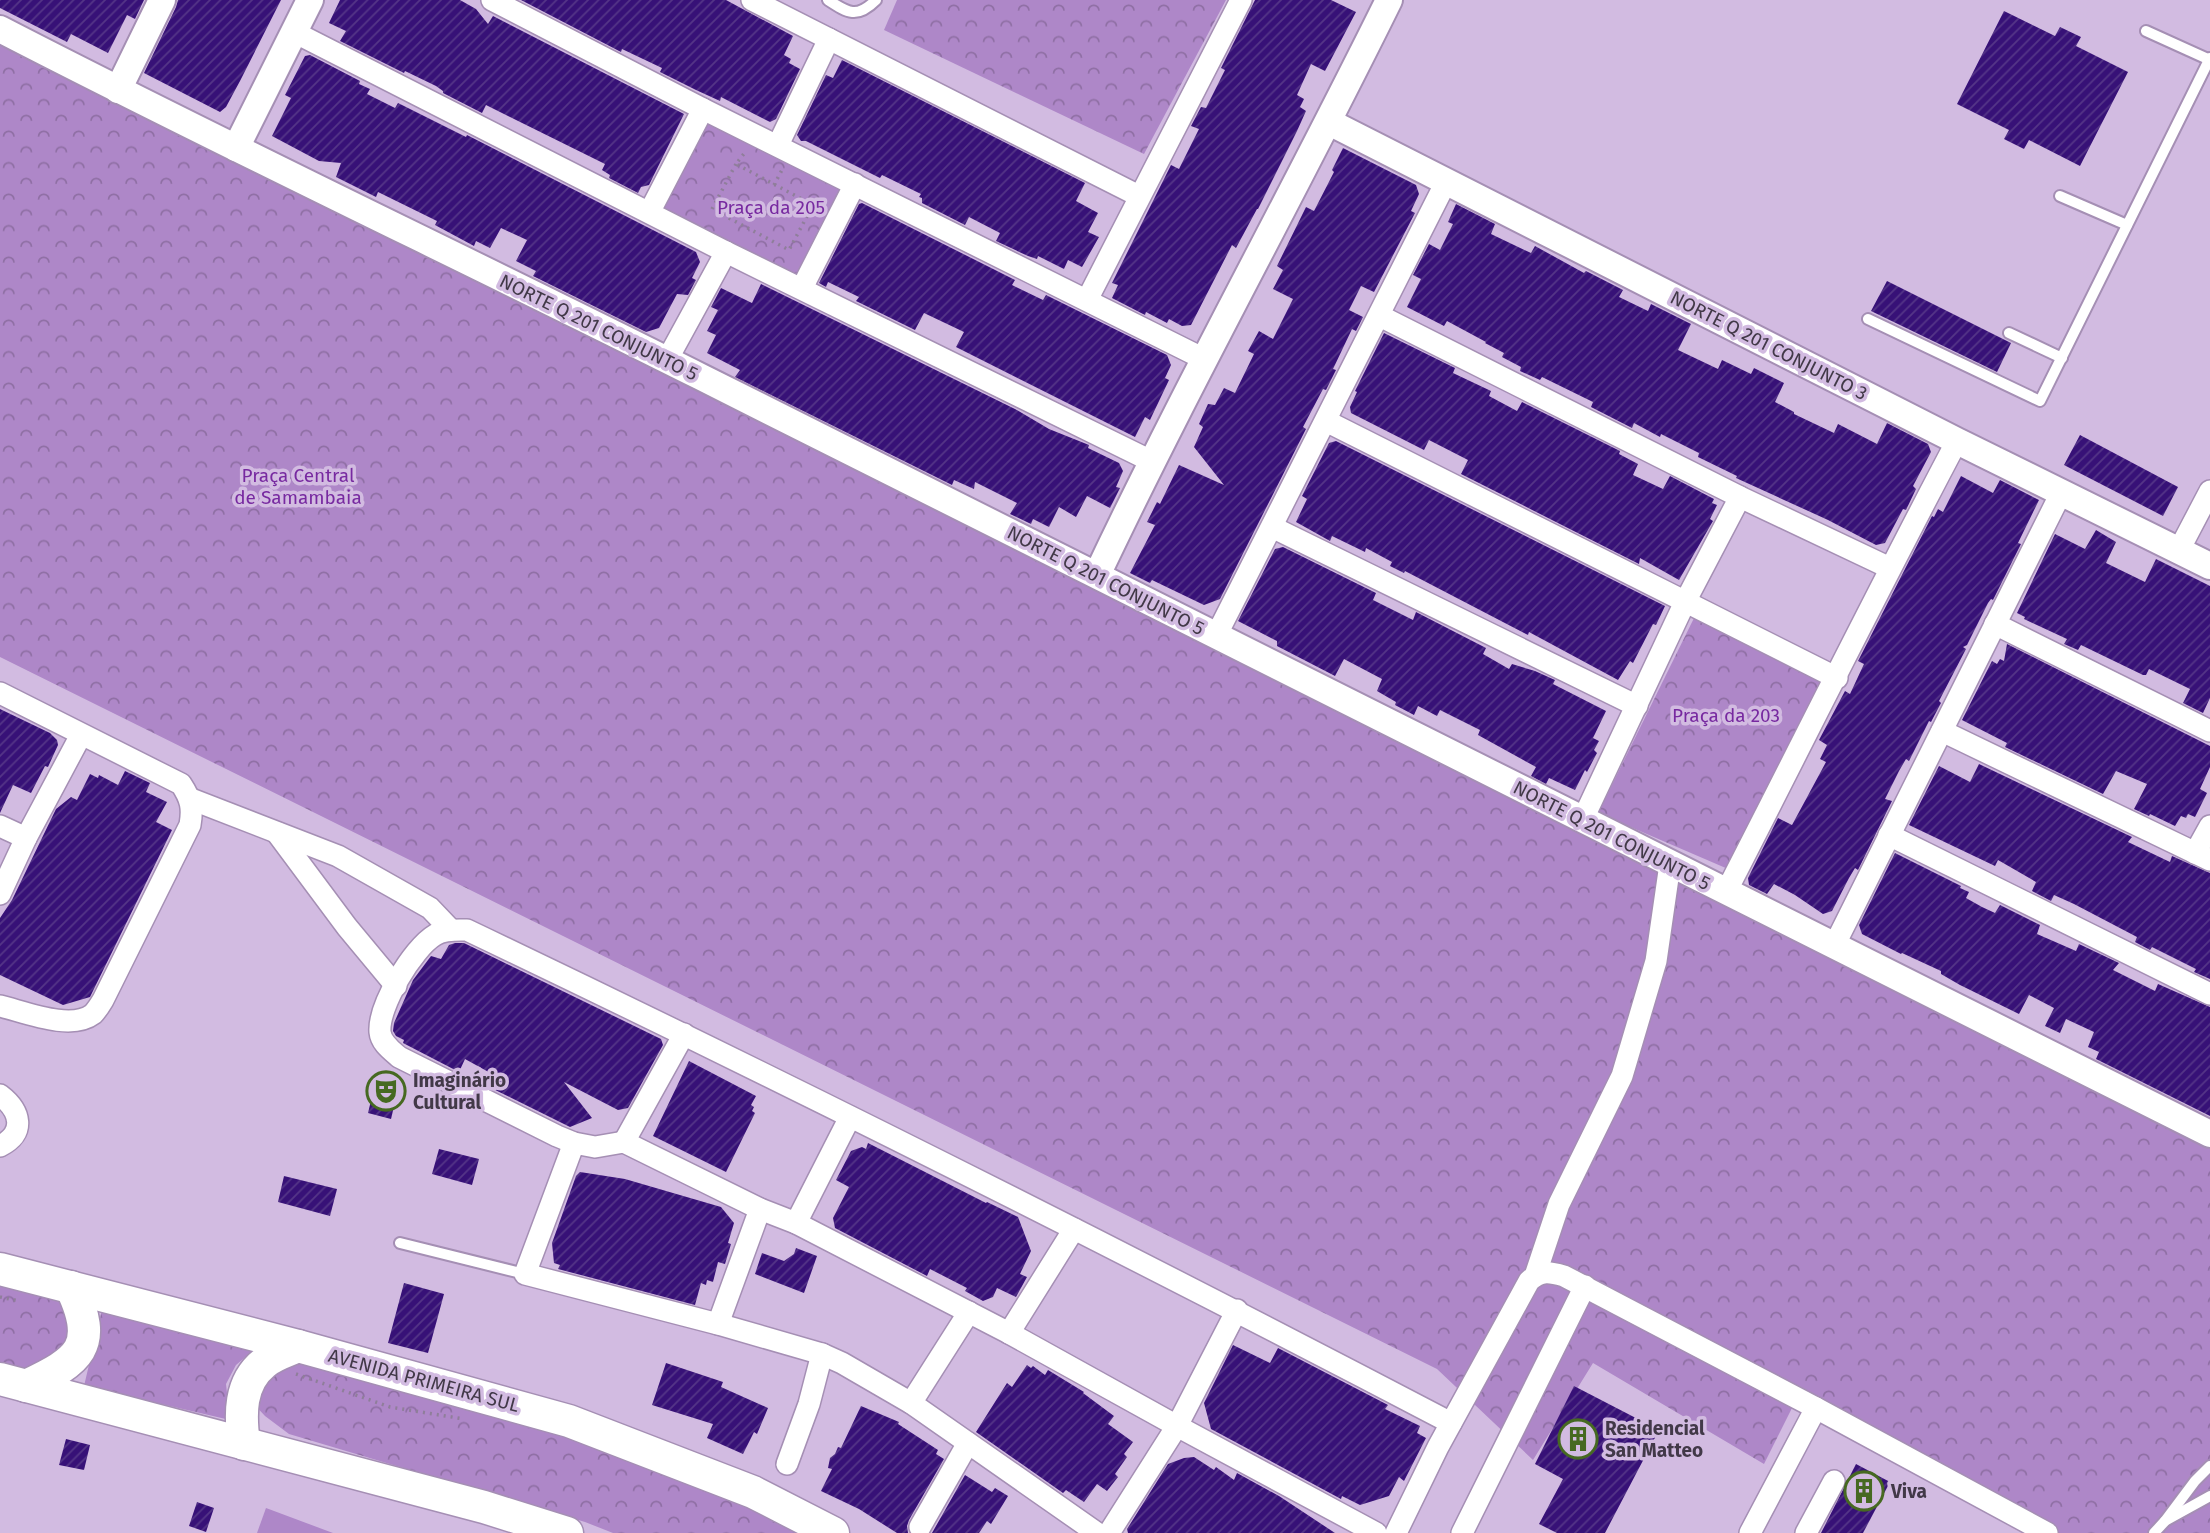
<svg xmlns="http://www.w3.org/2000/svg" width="2210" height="1533" font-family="'Fira Sans',sans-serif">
  <defs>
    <pattern id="park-crowns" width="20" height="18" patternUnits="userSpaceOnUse" patternTransform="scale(1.75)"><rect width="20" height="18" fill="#ae87c8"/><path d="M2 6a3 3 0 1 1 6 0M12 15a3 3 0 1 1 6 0" fill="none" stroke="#8f6fa4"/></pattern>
    <pattern id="building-hatch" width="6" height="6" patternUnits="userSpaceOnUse" patternTransform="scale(1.75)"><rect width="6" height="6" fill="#371177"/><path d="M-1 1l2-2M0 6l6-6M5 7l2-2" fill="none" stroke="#543587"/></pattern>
  </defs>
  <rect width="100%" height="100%" fill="#d2bbe1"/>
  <!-- green -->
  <path fill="#ae87c8" d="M 266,1508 L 333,1533 L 257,1533 Z"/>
  <!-- park -->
  <g fill="url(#park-crowns)">
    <path d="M 897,0 L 1226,0 L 1144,154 L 884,30 Z"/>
    <path d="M 0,17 L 2210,1132 L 2210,1533 L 2056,1533 L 1797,1398 L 1764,1464 L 1593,1363 L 1533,1460 L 1437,1369 L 0,657 Z"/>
    <path d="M 698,98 L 866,177 L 803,297 L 636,216 Z"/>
    <path d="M 1696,614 L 1824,681 L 1728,869 L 1598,813 Z"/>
    <path d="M 0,1278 L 63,1295 L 72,1337 L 60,1356 L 30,1372 L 0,1364 Z"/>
    <path d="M 104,1301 L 260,1345 L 236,1365 L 226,1384 L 230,1420 L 84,1386 Z"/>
    <path d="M 309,1359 L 613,1447 L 823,1533 L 613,1533 L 585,1522 L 289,1434 L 265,1416 L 250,1400 L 261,1377 Z"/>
  </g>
  <!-- building -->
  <g fill="url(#building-hatch)">
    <path d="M 0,0 L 144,0 L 135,19 L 127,15 L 108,53 L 71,34 L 67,42 L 0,8 Z"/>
    <path d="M 178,0 L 281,0 L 240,81 L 226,107 L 220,112 L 144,73 L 176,7 Z"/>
    <path d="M 340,0 L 460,0 L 476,9 L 488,24 L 493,16 L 684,114 L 649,185 L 641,187 L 638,193 L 609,178 L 610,175 L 602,170 L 605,164 L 486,105 L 482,113 L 443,93 L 443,91 L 436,86 L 405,71 L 404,73 L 340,41 L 346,31 L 329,23 Z"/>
    <path d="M 521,0 L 726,0 L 793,36 L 784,55 L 791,59 L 789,63 L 800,69 L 776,119 L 770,122 L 721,97 L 720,101 L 696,90 L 660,72 L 662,68 L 622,49 L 621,52 Z"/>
    <path d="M 1255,0 L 1331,0 L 1356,12 L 1325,71 L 1311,64 L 1297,95 L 1304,99 L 1300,107 L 1306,111 L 1297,131 L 1258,209 L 1257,209 L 1236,248 L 1232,245 L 1191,325 L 1182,326 L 1169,319 L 1167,323 L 1146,312 L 1145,315 L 1112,298 L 1118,285 L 1112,283 L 1171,165 L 1179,169 L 1199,129 L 1191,126 L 1201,107 L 1206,108 L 1225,70 L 1221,68 Z"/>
    <path d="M 2004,11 L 2055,36 L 2060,27 L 2081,37 L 2076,46 L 2128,72 L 2080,166 L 2029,140 L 2024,149 L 2004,139 L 2009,130 L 1957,104 Z"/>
    <path d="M 310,55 L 360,81 L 359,84 L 370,89 L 367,94 L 395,108 L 398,103 L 466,137 L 467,135 L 696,252 L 700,262 L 692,278 L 696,280 L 688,295 L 677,294 L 659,328 L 646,332 L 533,276 L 536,271 L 516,261 L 527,240 L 501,228 L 490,248 L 476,241 L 474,246 L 435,225 L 437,221 L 378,192 L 376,197 L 336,177 L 341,163 L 319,161 L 272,136 L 291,98 L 285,95 L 305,56 Z"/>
    <path d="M 842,60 L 1085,183 L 1076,201 L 1098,213 L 1088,232 L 1099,237 L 1082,267 L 1068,260 L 1064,269 L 1038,256 L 1037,259 L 1028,256 L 996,241 L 1000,233 L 969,217 L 965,225 L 922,203 L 922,198 L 919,197 L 921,194 L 882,175 L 880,178 L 806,141 L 801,141 L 797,135 L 826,75 L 833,78 Z"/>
    <path d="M 1343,148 L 1416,185 L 1419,194 L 1411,211 L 1415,213 L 1374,292 L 1361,286 L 1349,310 L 1363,317 L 1356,331 L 1352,329 L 1333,369 L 1336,370 L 1326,390 L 1323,389 L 1303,427 L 1306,429 L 1220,599 L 1204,605 L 1152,580 L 1150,583 L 1130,573 L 1155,525 L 1147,522 L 1157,502 L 1160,504 L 1179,465 L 1224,485 L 1194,447 L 1203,427 L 1199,424 L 1208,404 L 1215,405 L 1224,388 L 1235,393 L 1254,354 L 1248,351 L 1259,331 L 1273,339 L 1293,299 L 1273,289 L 1283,270 L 1277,266 L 1306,207 L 1314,211 L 1334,172 L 1332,170 Z"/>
    <path d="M 862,203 L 1015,280 L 1012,285 L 1043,300 L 1046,295 L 1167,355 L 1171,365 L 1165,378 L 1169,380 L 1150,420 L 1145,417 L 1135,437 L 956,347 L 964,332 L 924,313 L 915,330 L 856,301 L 859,297 L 828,282 L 826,287 L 819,283 L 859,204 Z"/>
    <path d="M 1456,204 L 1495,224 L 1491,234 L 1531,253 L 1535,246 L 1584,273 L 1586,271 L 1623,290 L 1619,297 L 1648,311 L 1651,304 L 1691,324 L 1678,350 L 1718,369 L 1722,360 L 1751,374 L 1754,368 L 1784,383 L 1775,402 L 1794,412 L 1794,414 L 1834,433 L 1838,424 L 1877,444 L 1887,423 L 1928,444 L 1931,452 L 1913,486 L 1916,489 L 1906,510 L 1903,509 L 1885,543 L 1876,545 L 1828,520 L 1736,478 L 1737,476 L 1698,457 L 1699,453 L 1661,434 L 1660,437 L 1634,423 L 1632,428 L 1591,407 L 1593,402 L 1542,377 L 1540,380 L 1520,371 L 1521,367 L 1502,357 L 1504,353 L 1485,343 L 1486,342 L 1447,321 L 1444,326 L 1407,307 L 1421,279 L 1413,275 L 1429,244 L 1440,250 L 1453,224 L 1448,222 Z"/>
    <path d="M 1887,281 L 2011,343 L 1997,372 L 1871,311 Z"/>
    <path d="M 761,284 L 1015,409 L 1049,429 L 1089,445 L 1088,448 L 1119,463 L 1123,471 L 1116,487 L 1120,488 L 1110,508 L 1087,496 L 1076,517 L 1059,507 L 1049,527 L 1033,519 L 1031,524 L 1010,514 L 1017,503 L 975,482 L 974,489 L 954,480 L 952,485 L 735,377 L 740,370 L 707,353 L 716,335 L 707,331 L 718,310 L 711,307 L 721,288 L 752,303 Z"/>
    <path d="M 1384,333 L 1455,368 L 1453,373 L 1491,391 L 1489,396 L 1517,411 L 1522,402 L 1620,451 L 1619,454 L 1638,464 L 1633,475 L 1663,489 L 1670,476 L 1714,499 L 1712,503 L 1717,505 L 1710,519 L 1713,521 L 1679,580 L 1640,558 L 1639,564 L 1461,474 L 1468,460 L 1429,440 L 1424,450 L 1351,413 L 1350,407 L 1357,392 L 1355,391 Z"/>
    <path d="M 2080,435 L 2178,487 L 2163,516 L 2064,465 Z"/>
    <path d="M 1336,441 L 1665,606 L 1656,625 L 1653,624 L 1633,663 L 1630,661 L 1618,680 L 1529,632 L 1528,635 L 1405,571 L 1404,573 L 1390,566 L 1392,562 L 1366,548 L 1365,552 L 1332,536 L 1330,541 L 1296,522 L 1307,499 L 1302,496 L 1329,443 Z"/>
    <path d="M 1961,476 L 1993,493 L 2000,480 L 2039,500 L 2018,543 L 2021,544 L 1993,600 L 1991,599 L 1988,603 L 1967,645 L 1963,647 L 1966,649 L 1939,701 L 1941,703 L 1931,722 L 1929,721 L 1909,761 L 1906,759 L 1899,771 L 1885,799 L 1892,801 L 1858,870 L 1855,868 L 1849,878 L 1832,911 L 1823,914 L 1795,895 L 1774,884 L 1767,894 L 1749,885 L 1748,878 L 1778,818 L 1792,825 L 1805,801 L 1826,762 L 1820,759 L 1827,745 L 1819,740 L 1845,691 L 1850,694 L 1864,664 L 1858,661 L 1932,516 L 1934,517 L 1938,509 L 1943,512 Z"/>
    <path d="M 2096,530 L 2116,542 L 2106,563 L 2145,582 L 2156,559 L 2210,586 L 2210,698 L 2203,713 L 2183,703 L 2190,689 L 2149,669 L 2146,675 L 2143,675 L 2081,645 L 2078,650 L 2064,644 L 2067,639 L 2024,619 L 2025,617 L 2017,613 L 2055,534 L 2085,549 Z"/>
    <path d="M 1283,547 L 1376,593 L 1373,600 L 1413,620 L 1416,612 L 1486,648 L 1483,654 L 1509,669 L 1512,664 L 1535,671 L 1555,680 L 1553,684 L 1606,711 L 1593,738 L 1599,741 L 1594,750 L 1597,753 L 1587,772 L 1585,770 L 1575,790 L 1549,778 L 1546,784 L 1531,776 L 1536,767 L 1478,735 L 1480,730 L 1440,710 L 1437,716 L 1418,706 L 1414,715 L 1395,705 L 1396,702 L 1377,691 L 1382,679 L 1344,659 L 1335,676 L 1277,646 L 1277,641 L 1238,621 L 1275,549 Z"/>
    <path d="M 2007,644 L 2210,746 L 2210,767 L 2200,789 L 2207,793 L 2195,817 L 2188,814 L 2186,818 L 2181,816 L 2175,826 L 2150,814 L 2149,816 L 2134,809 L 2147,784 L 2116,771 L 2103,794 L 2005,747 L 2007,743 L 1962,720 L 1992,661 L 1997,664 L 2000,659 L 2004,661 Z"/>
    <path d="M 0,709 L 50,733 L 57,740 L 58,745 L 48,767 L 45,766 L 31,793 L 13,785 L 0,813 Z"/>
    <path d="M 1979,764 L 2132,837 L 2128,842 L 2170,862 L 2172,856 L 2210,873 L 2210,979 L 2194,972 L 2196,969 L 2152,947 L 2150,950 L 2135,942 L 2137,937 L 2074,904 L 2054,895 L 2051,901 L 2032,891 L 2036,882 L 1998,860 L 1995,866 L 1909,825 L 1939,766 L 1970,782 Z"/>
    <path d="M 125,771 L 150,783 L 146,792 L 167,802 L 156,822 L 172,830 L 90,997 L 63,1005 L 0,975 L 0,918 L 12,900 L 56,809 L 71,797 L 77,800 L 90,774 L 98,778 L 99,775 L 118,785 Z"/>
    <path d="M 1895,853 L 1961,886 L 1960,888 L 1969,892 L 1966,898 L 1982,907 L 1995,913 L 2000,905 L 2040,925 L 2037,934 L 2076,951 L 2079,944 L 2119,963 L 2113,970 L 2155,991 L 2158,984 L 2210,1007 L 2210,1116 L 2096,1059 L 2099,1052 L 2088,1047 L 2094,1032 L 2066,1019 L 2060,1033 L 2045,1026 L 2054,1008 L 2029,995 L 2019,1014 L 1960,985 L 1941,974 L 1941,971 L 1902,953 L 1901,954 L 1862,934 L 1859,925 Z"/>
    <path d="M 455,943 L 464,943 L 661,1039 L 663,1045 L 628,1108 L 618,1110 L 564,1082 L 592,1118 L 570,1127 L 487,1086 L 494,1075 L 465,1059 L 459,1072 L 403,1043 L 404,1040 L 396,1036 L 393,1031 L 394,1023 L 413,980 L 431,956 L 441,959 L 449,945 Z"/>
    <path d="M 689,1061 L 756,1096 L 751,1105 L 754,1107 L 752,1111 L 755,1113 L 726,1172 L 653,1136 Z"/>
    <path d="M 377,1076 L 399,1085 L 391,1119 L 368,1113 Z"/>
    <path d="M 868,1143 L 986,1203 L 987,1202 L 1018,1217 L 1031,1251 L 1020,1274 L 1027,1277 L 1016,1297 L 997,1288 L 993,1297 L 983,1301 L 965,1291 L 967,1288 L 930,1269 L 927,1276 L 835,1228 L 833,1218 L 849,1187 L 836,1180 L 851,1151 L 862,1147 L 866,1149 Z"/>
    <path d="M 439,1149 L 479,1159 L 472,1185 L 432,1174 Z"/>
    <path d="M 580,1172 L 625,1179 L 721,1207 L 734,1223 L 728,1243 L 731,1244 L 725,1264 L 718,1262 L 713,1282 L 707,1280 L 706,1285 L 701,1283 L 695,1305 L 558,1269 L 560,1265 L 554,1263 L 552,1243 L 576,1176 Z"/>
    <path d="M 284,1176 L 337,1189 L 330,1216 L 278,1202 Z"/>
    <path d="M 796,1248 L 817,1256 L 804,1293 L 755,1274 L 762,1253 L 784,1261 L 794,1254 Z"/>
    <path d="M 404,1283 L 444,1294 L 428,1353 L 388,1343 Z"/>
    <path d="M 1233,1345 L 1270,1363 L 1278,1348 L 1388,1405 L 1385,1409 L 1420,1426 L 1417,1433 L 1426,1438 L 1404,1481 L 1399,1477 L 1389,1496 L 1360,1505 L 1342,1496 L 1341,1499 L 1211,1429 L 1204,1403 Z"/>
    <path d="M 666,1363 L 723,1382 L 721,1387 L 768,1408 L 757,1434 L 754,1432 L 743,1454 L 707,1438 L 713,1424 L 652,1405 Z"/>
    <path d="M 1027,1365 L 1031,1368 L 1033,1366 L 1045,1375 L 1048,1370 L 1084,1392 L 1083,1393 L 1114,1416 L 1108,1424 L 1133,1442 L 1124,1454 L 1127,1457 L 1115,1474 L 1118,1477 L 1107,1491 L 1097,1484 L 1084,1502 L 1066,1490 L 1063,1493 L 976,1432 L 1007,1383 L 1012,1387 Z"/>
    <path d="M 1574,1386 L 1659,1430 L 1605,1533 L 1557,1533 L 1539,1524 L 1563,1479 L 1535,1464 Z"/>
    <path d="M 861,1406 L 899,1422 L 898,1424 L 938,1450 L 936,1454 L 944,1459 L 909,1520 L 907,1526 L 908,1533 L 897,1533 L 859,1509 L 821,1491 L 832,1469 L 828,1468 L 830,1458 L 835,1454 L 838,1447 L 841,1448 Z"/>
    <path d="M 66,1439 L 90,1445 L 84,1470 L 59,1465 Z"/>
    <path d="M 1194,1457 L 1214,1470 L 1216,1467 L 1234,1480 L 1237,1473 L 1279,1496 L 1335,1533 L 1128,1533 L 1127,1529 L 1168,1464 L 1184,1458 Z"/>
    <path d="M 1856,1464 L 1890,1482 L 1863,1533 L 1821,1533 Z"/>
    <path d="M 965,1475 L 992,1492 L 995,1488 L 1008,1496 L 991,1524 L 987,1521 L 979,1533 L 932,1533 Z"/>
    <path d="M 197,1502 L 214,1508 L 206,1532 L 189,1526 Z"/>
  </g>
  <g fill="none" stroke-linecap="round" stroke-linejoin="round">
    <!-- service casing -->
    <g stroke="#a58fb4" stroke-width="14">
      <g id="service">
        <path d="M 828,0 C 848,13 857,19 876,0"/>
        <path d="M 2146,31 L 2210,60"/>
        <path d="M 2060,196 L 2127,225"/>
        <path d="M 1868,319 L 2040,401 L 2210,58"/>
        <path d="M 2009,333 L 2062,358"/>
        <path d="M 400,1243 L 525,1274"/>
        <path d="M 2165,1521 L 2195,1481 L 2210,1466"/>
        <path d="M 2154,1533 L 2165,1521 L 2210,1496"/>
      </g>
    </g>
    <!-- minor casing -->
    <g stroke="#a58fb4" stroke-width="24">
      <g id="minor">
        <path d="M 492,0 L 703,109 L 1204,359"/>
        <path d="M 752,0 L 1139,196"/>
        <path d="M 294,32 L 726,252 L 1151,461"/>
        <path d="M 778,145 L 829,39"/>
        <path d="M 650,211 L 703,109"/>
        <path d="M 802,288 L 855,184"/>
        <path d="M 1087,300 L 1241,0"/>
        <path d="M 1380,316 L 1740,497 L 1890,568"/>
        <path d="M 667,360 L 726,252"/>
        <path d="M 1326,421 L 1837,678"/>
        <path d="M 1272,527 L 1637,706"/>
        <path d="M 2179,550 L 2210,491"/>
        <path d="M 1995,624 L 2210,731"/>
        <path d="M 1216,636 L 1446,182"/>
        <path d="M 0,693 L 181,784 C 191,799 193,808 190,825 L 103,1000 C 100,1005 97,1010 93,1014 C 71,1031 25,1012 0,1006"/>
        <path d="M 1942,731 L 2210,860"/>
        <path d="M 191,799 L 338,856 L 430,908 L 451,930"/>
        <path d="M 1582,821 L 1685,602 L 1740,497"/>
        <path d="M 0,826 L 26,838 L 0,894"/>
        <path d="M 277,833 L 347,927 L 396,986"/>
        <path d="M 1889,835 L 2210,994"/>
        <path d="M 26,838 L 81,735"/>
        <path d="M 2195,853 L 2210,826"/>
        <path d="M 1726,892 C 1803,742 1878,590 1957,441"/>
        <path d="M 1834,946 L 2061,493"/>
        <path d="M 0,1095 C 21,1111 26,1133 0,1146"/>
        <path d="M 624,1142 L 684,1034"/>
        <path d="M 574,1143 L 525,1274 L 718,1324 L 822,1354 L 842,1363 L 911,1403 L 1097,1533"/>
        <path d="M 796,1223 L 850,1117"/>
        <path d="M 1535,1276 L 1559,1204 L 1622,1076 L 1656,961 L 1670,864"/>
        <path d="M 718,1324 L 760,1209"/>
        <path d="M 1009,1333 L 1074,1229"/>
        <path d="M 911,1403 L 969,1312"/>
        <path d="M 787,1464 L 809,1404 L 822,1354"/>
        <path d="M 920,1527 L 968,1443"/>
        <path d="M 1109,1533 L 1177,1426 L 1237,1310"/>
        <path d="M 1376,1533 L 1177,1426 L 1009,1333 L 796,1223 L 760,1209 L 624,1142 L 595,1147 L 574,1143 L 557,1136 L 399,1057 C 391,1050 381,1043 380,1032 C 378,1006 413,948 435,935 C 444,929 456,930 467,930 C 798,1088 1126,1253 1451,1423"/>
        <path d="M 1396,1533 L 1438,1447 L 1529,1281 C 1541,1270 1550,1272 1564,1276 L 1816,1408 L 2047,1533"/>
        <path d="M 1462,1533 L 1585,1286"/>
        <path d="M 1750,1533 L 1816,1408"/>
        <path d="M 1806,1533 L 1834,1481"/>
      </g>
    </g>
    <!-- tertiary casing -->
    <g stroke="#a58fb4" stroke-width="30">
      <g id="tertiary">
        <path d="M 0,29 C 232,149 468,260 701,377 C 1204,629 1706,883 2210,1134"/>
        <path d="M 118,90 L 162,0"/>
        <path d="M 1329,122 L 1957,441 L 2210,566"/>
        <path d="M 236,148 L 310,0"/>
        <path d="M 1097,575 C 1189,381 1294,193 1389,0"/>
      </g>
    </g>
    <!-- secondary casing -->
    <g stroke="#a58fb4" stroke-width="35">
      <g id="secondary">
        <path d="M 0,1269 L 298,1346 L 569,1421 L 753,1492 L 833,1533"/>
        <path d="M 0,1379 L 484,1507 L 567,1533"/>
        <path d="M 26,1386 C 79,1361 100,1347 71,1287"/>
        <path d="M 244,1444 C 240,1415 239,1383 264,1363 C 273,1355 287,1351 298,1346"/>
      </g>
    </g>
    <!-- path -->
    <g stroke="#8f7e9a" stroke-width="3.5" stroke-dasharray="2 5" stroke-linecap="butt">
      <path d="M 736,164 L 712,209 L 789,250 L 813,205 L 736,164 L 746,151"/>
      <path d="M 774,185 L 783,168"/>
      <path d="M 0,1297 L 19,1301"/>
      <path d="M 296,1374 L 390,1407 L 464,1419"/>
    </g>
    <!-- service -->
    <use href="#service" stroke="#fff" stroke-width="10"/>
    <!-- minor -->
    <use href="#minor" stroke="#fff" stroke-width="21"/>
    <!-- tertiary -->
    <use href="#tertiary" stroke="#fff" stroke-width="26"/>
    <!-- secondary -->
    <use href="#secondary" stroke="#fff" stroke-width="32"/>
  </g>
  <!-- icons -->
  <defs>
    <g id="theatre-ring" transform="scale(2.0125)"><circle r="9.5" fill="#d2bbe1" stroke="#466921" stroke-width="1.5"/><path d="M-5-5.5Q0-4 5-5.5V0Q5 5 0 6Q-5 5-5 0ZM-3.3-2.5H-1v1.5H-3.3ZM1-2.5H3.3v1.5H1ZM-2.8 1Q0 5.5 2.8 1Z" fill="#466921"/></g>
    <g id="building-ring" transform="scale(2.0125)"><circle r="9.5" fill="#d2bbe1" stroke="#466921" stroke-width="1.5"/><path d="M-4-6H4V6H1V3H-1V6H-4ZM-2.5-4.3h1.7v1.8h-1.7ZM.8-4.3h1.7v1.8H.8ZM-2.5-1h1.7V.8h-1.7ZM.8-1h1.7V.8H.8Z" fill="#466921"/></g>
  </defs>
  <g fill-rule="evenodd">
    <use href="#theatre-ring" x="386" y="1091"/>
    <use href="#building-ring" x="1578" y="1439"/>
    <use href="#building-ring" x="1864" y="1491"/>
  </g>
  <g text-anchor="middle" stroke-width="7" stroke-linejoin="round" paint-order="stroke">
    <!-- park labels -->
    <g font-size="19" fill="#7729a0" stroke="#d2bbe1">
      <text x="771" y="214">Praça da 205</text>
      <text x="298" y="482">Praça Central<tspan x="298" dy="22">de Samambaia</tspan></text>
      <text x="1726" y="722">Praça da 203</text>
    </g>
    <!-- street labels -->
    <g font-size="19" fill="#423948" stroke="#d2bbe1">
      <text transform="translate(599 327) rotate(26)" y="7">NORTE Q 201 CONJUNTO 5</text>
      <text transform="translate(1769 345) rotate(27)" y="7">NORTE Q 201 CONJUNTO 3</text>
      <text transform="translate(1106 580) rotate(27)" y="7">NORTE Q 201 CONJUNTO 5</text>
      <text transform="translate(1612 835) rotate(27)" y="7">NORTE Q 201 CONJUNTO 5</text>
      <text transform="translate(424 1380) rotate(15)" y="7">AVENIDA PRIMEIRA SUL</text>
    </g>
    <!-- poi labels -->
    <g font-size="19" font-weight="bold" fill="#423948" stroke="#d2bbe1" text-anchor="start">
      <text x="413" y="1087">Imaginário<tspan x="413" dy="22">Cultural</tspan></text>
      <text x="1605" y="1435">Residencial<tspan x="1605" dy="22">San Matteo</tspan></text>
      <text x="1891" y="1498">Viva</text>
    </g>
  </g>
</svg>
